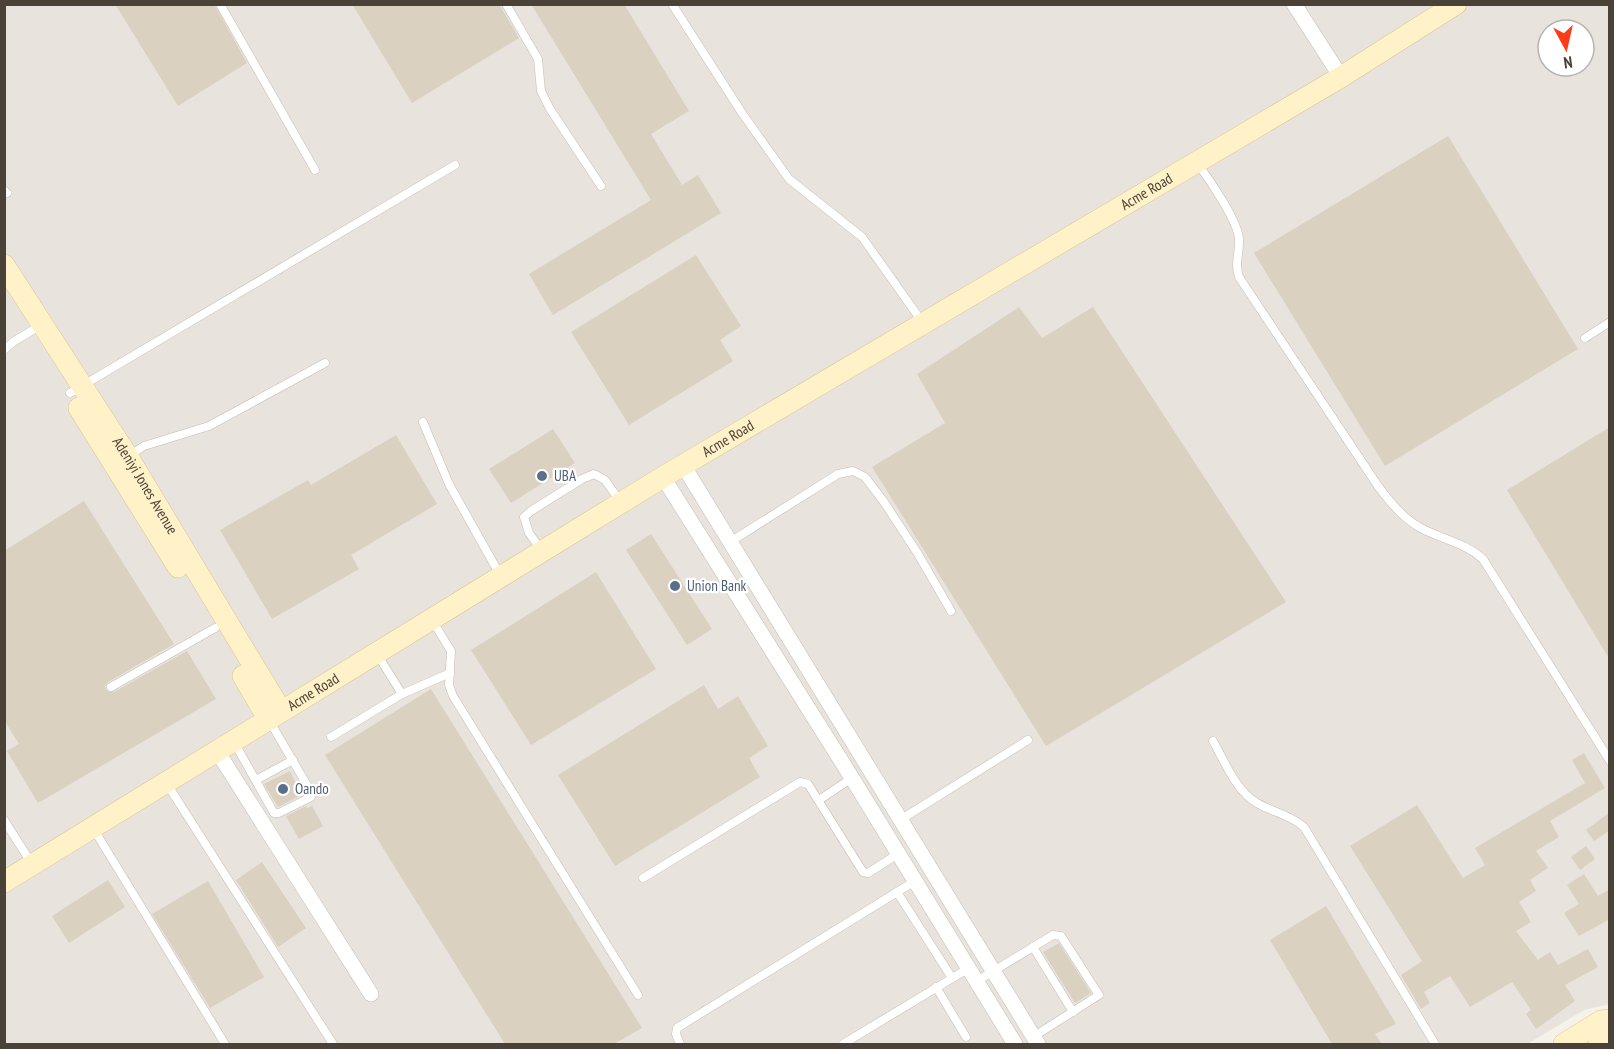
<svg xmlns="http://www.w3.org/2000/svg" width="1614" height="1049" font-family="'PT Sans Narrow',sans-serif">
  <rect width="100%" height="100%" fill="#f5f2e9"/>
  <!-- industrial -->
  <path fill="#e8e3dd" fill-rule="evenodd" d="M 5,5 L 1609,5 L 1609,1004 L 1584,1010 L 1527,1044 L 5,1044 ZM 1548,30 L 1584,30 L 1584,66 L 1548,66 Z"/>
  <!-- building -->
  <g fill="#dbd1c0">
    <path d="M 115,4 L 214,4 L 247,63 L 178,106 Z"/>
    <path d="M 352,4 L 499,4 L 519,38 L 412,103 Z"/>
    <path d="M 531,4 L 624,4 L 689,111 L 651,134 L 682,185 L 698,175 L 721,213 L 553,315 L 529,274 L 651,200 Z"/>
    <path d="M 1448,136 L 1578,349 L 1385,466 L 1254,253 Z"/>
    <path d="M 696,255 L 741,326 L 720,340 L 733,361 L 629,425 L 571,332 Z"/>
    <path d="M 1019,307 L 1042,338 L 1093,307 L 1286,602 L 1046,746 L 872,467 L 945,423 L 917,374 Z"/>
    <path d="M 1610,427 L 1610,660 L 1507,490 Z"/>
    <path d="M 553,429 L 575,463 L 511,503 L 489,469 Z"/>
    <path d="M 396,435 L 437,504 L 351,555 L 359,569 L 272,619 L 220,530 L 308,480 L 311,485 Z"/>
    <path d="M 84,501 L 174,644 L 108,682 L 105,686 L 106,690 L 114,692 L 187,651 L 216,699 L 38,803 L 7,751 L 19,744 L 4,720 L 4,551 Z"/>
    <path d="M 651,534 L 712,629 L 687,645 L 626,550 Z"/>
    <path d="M 596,572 L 656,669 L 531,745 L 471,650 Z"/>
    <path d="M 704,685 L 718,709 L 738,696 L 768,746 L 749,758 L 760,777 L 615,866 L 558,775 Z"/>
    <path d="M 431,689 L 642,1028 L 614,1044 L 505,1044 L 325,755 Z"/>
    <path d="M 1584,753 L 1605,788 L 1550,821 L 1559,837 L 1536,851 L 1548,868 L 1530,880 L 1536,891 L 1519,902 L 1531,922 L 1516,931 L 1538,960 L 1550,952 L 1558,965 L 1588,949 L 1598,967 L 1565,985 L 1575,1001 L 1536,1029 L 1526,1014 L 1531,1010 L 1512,982 L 1470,1007 L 1450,976 L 1424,992 L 1430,1003 L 1421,1009 L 1401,975 L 1422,961 L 1350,846 L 1417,805 L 1463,878 L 1485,865 L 1475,848 L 1585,783 L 1572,760 Z"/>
    <path d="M 290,771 L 301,795 L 278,807 L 264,784 Z"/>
    <path d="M 306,806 L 307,808 L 312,806 L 323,826 L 299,839 L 286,816 Z"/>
    <path d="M 1610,812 L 1610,830 L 1594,841 L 1586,830 Z"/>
    <path d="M 1586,846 L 1595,859 L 1580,870 L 1571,857 Z"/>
    <path d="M 262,862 L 306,928 L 278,947 L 236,880 Z"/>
    <path d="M 1584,874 L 1598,896 L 1610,889 L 1610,919 L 1579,936 L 1564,913 L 1579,904 L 1567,885 Z"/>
    <path d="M 108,880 L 125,907 L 69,943 L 52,916 Z"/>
    <path d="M 208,881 L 264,977 L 210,1008 L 152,914 Z"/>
    <path d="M 1326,906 L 1396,1024 L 1375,1034 L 1382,1044 L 1332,1044 L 1270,940 Z"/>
    <path d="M 1059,943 L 1091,993 L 1075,1003 L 1043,952 Z"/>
  </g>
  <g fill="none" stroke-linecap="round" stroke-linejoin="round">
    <!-- lane casing -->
    <g stroke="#c5bdad" stroke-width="9">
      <g id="lane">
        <path d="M 220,4 L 315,170"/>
        <path d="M 506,4 L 538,59 L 541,91 L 550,109 L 601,186"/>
        <path d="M 672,4 L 742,113 L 789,179 L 862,237 L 923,323"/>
        <path d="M 1198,164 C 1209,179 1238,221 1239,239 C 1240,254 1234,261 1239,277 L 1378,486 C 1390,502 1402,517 1419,527 C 1440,539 1464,542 1483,559 L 1610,761"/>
        <path d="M 4,190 L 7,193"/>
        <path d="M 1585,338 L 1610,322"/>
        <path d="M 4,350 L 13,342 L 41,325"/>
        <path d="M 70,393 L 455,165"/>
        <path d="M 423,422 L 449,484 L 500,575"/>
        <path d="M 129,456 L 144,446 L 209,426 L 325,363"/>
        <path d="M 730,542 L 838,474 L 853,471 L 865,477 L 884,502 L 918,554 L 951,611"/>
        <path d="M 542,551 L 529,533 L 524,517 L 531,511 L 582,479 L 594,474 L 605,480 L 620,501"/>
        <path d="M 432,620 L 451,651 L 449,685 L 453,696 L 638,995"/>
        <path d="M 377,654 L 402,694"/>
        <path d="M 111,687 L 215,628"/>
        <path d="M 331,737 L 402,694 L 450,673"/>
        <path d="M 1213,741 C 1225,762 1236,791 1257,803 C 1272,812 1291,815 1304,827 L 1435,1044"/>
        <path d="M 234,742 L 274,813 L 279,813 L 311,797 L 311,792 L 269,720"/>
        <path d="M 256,780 L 293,760"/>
        <path d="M 167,784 L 333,1044"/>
        <path d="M 819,800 L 852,778"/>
        <path d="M 4,820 L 32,864"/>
        <path d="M 900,820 L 1028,740"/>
        <path d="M 93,828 L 225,1044"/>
        <path d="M 643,878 L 800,782 L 808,784 L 863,872 L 868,873 L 898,854"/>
        <path d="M 897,892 L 952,978"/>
        <path d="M 1033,947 L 1073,1012"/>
        <path d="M 977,981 L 1053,935 L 1061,936 L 1099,995 L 1033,1037"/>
        <path d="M 936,987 L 966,1037"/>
        <path d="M 680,1044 L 676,1034 L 677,1028 L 915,881"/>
        <path d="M 843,1044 L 969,968"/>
      </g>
    </g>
    <!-- street casing -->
    <g stroke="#c5bdad" stroke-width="16">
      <g id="street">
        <path d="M 1294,4 L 1341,77"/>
        <path d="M 683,465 L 1038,1044"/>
        <path d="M 663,477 L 852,778 L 1015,1044"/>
        <path d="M 217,751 L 371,994"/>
      </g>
    </g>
    <!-- secondary casing -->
    <g stroke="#d8c696" stroke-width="22">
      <g id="secondary">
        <path id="s1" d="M 4,265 L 128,457 L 281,711"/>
        <path d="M 79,408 L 178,567"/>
        <path d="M 243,676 L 269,720"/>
        <path id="s2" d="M 4,882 L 663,477 L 1341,77 L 1456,4"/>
        <path d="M 1564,1044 L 1601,1021 L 1610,1020"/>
        <path d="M 1599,1044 L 1610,1039"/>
      </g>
    </g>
    <!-- lane -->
    <use href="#lane" stroke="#fff" stroke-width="8"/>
    <!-- street -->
    <use href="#street" stroke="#fff" stroke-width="15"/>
    <!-- secondary -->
    <use href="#secondary" stroke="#fff2c9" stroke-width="21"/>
  </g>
  <!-- markers -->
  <g fill="#5c6f8a" stroke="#fff" stroke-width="2">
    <circle cx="542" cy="476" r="6"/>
    <circle cx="675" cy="586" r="6"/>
    <circle cx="283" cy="789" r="6"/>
  </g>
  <g text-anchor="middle" stroke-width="4.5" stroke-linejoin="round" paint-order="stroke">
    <!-- street labels -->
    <g font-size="15" fill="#4a4236" stroke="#fff">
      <text dy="5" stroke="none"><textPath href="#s2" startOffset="1335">Acme Road</textPath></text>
      <text dy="5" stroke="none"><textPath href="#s2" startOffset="849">Acme Road</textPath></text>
      <text dy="5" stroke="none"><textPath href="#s1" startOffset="262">Adeniyi Jones Avenue</textPath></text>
      <text dy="5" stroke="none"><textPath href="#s2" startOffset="363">Acme Road</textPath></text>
    </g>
    <!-- service labels -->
    <g font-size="15" fill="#4e5e75" stroke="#fff" text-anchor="start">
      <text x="554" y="481">UBA</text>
      <text x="687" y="591">Union Bank</text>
      <text x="295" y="794">Oando</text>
    </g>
  </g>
  <!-- border -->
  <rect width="1614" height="1049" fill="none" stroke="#4a4236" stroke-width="12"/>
  <!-- north arrow -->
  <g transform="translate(1566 48) rotate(172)"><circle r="28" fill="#ffffff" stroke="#b7b3af" stroke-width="1.5"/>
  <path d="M0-4.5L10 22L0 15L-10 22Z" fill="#ff3a16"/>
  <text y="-9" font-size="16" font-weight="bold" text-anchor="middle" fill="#4a4236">N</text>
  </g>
</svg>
